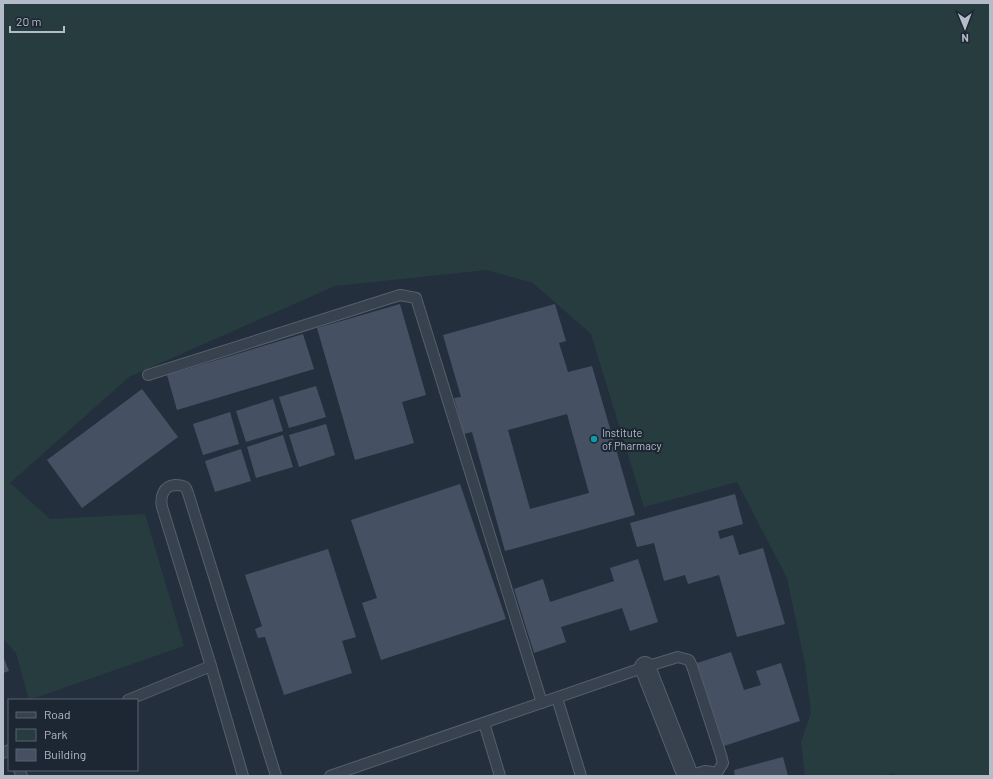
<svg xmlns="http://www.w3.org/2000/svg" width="993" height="779" font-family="Barlow,sans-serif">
  <rect width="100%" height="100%" fill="#242f3e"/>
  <!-- green -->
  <path fill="#263c3f" d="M 3,3 L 990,3 L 990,776 L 895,776 L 894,773 L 882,776 L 805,776 L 801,742 L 811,713 L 805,664 L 787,578 L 737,482 L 644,507 L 591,334 L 533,283 L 487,270 L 335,286 L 129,377 L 10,483 L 50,519 L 145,514 L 184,646 L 29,700 L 16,653 L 3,639 Z"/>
  <!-- building -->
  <g fill="#455162" fill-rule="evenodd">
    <path d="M 400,304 L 426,395 L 402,402 L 414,443 L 355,460 L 317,328 Z"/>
    <path d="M 555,304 L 566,341 L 559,343 L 568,372 L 592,366 L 635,515 L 505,551 L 472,432 L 464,434 L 454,398 L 461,397 L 443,335 ZM 567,414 L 589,493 L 530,509 L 508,430 Z"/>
    <path d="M 303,334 L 314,369 L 177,410 L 167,375 Z"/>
    <path d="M 316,386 L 326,417 L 289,428 L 279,397 Z"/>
    <path d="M 142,389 L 178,437 L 82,508 L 47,460 Z"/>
    <path d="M 273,399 L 283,431 L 246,442 L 236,411 Z"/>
    <path d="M 230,412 L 239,444 L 203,455 L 193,424 Z"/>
    <path d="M 326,424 L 335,455 L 299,467 L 289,435 Z"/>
    <path d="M 283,435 L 293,467 L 256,478 L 247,447 Z"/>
    <path d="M 241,449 L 251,481 L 215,492 L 205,461 Z"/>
    <path d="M 460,484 L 506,619 L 381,660 L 362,603 L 377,598 L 351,520 Z"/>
    <path d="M 735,494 L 743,524 L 718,531 L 720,539 L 733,535 L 739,555 L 763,548 L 785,624 L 737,637 L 719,575 L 688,584 L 685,575 L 664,581 L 654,543 L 637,547 L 630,523 Z"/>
    <path d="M 328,549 L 356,637 L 342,641 L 352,673 L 284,695 L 265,637 L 258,638 L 255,629 L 262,626 L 245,575 Z"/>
    <path d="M 638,559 L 658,622 L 630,631 L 622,608 L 561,627 L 566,642 L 534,653 L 514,589 L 543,579 L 550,602 L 614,581 L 610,568 Z"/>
    <path d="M 731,652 L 744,690 L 761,685 L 756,671 L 781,663 L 800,721 L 724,746 L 697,663 Z"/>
    <path d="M 3,656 L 9,671 L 3,673 Z"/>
    <path d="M 783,757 L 788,776 L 735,776 L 734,770 Z"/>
  </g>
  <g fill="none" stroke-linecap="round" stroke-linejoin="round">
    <!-- lane casing -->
    <g stroke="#565f6c" stroke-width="12">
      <g id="lane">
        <path d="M 148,375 L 400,295 L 416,298 L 542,703"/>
        <path d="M 557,698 L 581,776"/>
        <path d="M 128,700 L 211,666"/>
        <path d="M 484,723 L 500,776"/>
        <path d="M 3,753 L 9,750"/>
        <path d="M 19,770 L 22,776"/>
        <path d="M 243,776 L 211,666 L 162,507 C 160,497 163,486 175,485 C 178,485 182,485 185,487 C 187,489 187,491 188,493 L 276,776"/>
        <path d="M 330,776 L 645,667 L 678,657 L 689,660 L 692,666 L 721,755 L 723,763 L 715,776"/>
        <path d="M 688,776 L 705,771 L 712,772 L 713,776"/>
      </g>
    </g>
    <!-- street casing -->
    <g stroke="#565f6c" stroke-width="22">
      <path id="street" d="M 645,667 L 688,776"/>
    </g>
    <!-- lane -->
    <use href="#lane" stroke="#38414e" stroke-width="10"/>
    <!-- street -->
    <use href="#street" stroke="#38414e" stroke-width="20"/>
  </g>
  <!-- markers -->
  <circle fill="#0f9aa8" stroke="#1d2633" stroke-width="1.5" cx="594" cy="439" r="4"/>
  <g text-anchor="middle" stroke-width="4" stroke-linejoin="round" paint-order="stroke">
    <!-- poi labels -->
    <g font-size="11" fill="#b4bcc9" stroke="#1d2633" text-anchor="start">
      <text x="602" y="437">Institute<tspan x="602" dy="13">of Pharmacy</tspan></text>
    </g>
  </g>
  <!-- border -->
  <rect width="993" height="779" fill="none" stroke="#b4bcc9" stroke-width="8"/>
  <!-- legend -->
  <rect x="8" y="699" width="130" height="72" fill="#1d2633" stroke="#59626f"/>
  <rect x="16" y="712" width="20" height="6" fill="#38414e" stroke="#59626f"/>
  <text x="44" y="719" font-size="12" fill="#b4bcc9">Road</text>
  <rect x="16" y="729" width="20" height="12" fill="#263c3f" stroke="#59626f"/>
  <text x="44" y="739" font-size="12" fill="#b4bcc9">Park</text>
  <rect x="16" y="749" width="20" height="12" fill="#455162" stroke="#59626f"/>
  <text x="44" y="759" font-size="12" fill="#b4bcc9">Building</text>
  <!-- north arrow -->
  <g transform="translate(965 28) rotate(179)" stroke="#1d2633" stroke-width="3" paint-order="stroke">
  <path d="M0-3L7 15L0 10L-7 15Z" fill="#b4bcc9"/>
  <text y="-6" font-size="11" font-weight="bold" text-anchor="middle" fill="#b4bcc9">N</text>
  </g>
  <!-- scale -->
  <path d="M10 26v6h54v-6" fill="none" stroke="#b4bcc9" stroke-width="2"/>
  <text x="16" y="26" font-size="12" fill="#b4bcc9" stroke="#1d2633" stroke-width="3" paint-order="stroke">20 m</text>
</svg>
